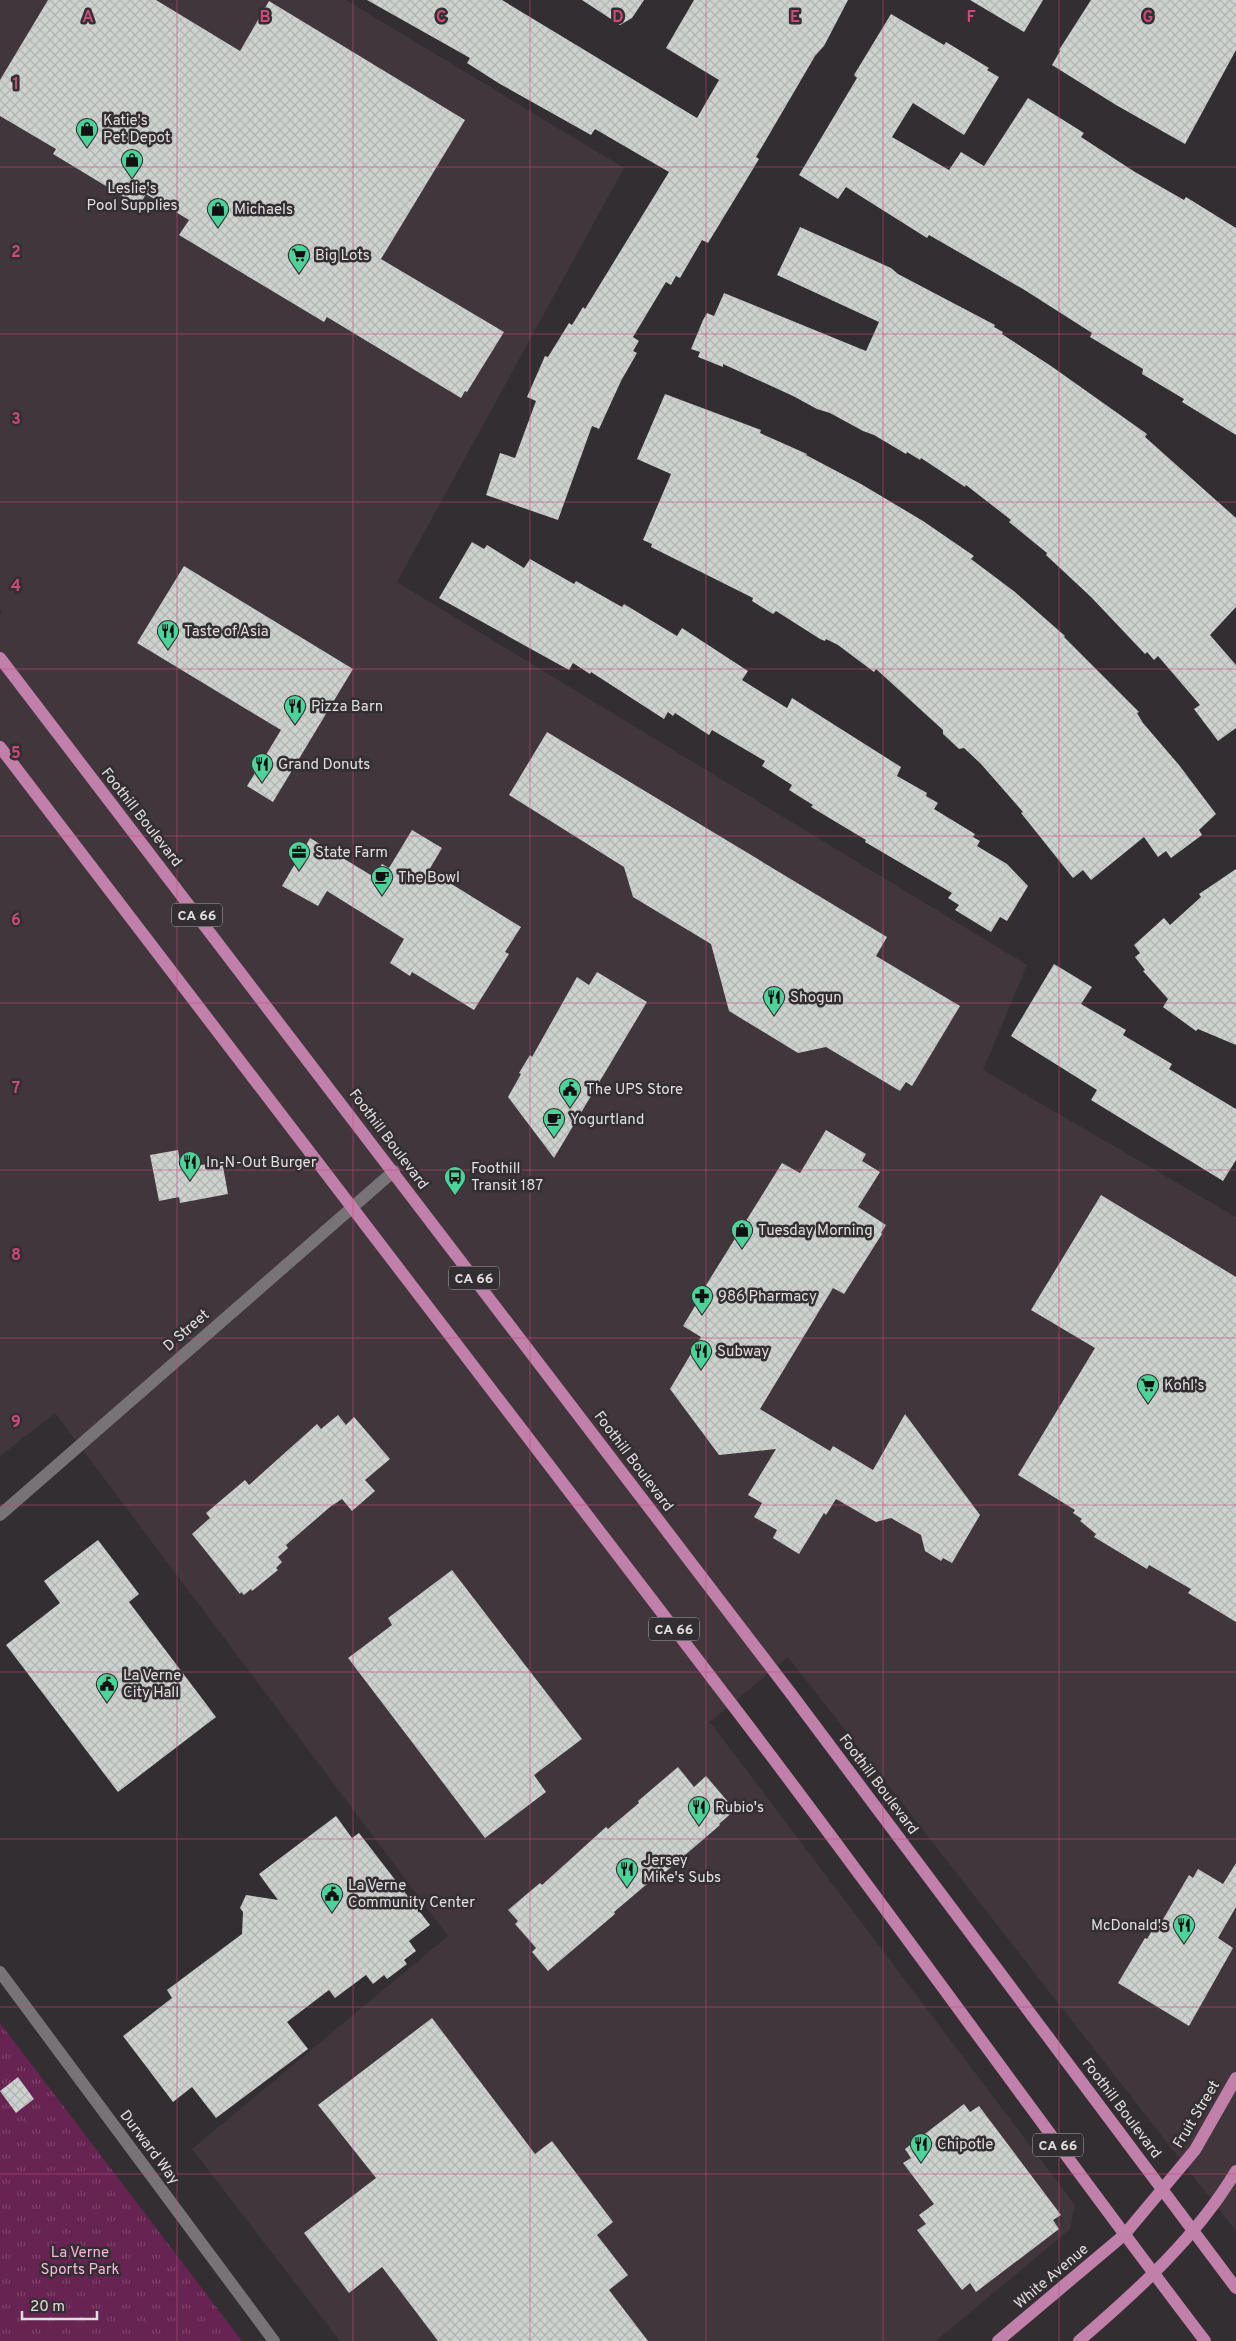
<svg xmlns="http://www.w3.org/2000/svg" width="1236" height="2341" font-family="Overpass,sans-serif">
  <defs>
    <pattern id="park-tufts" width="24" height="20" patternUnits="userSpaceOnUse" patternTransform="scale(1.25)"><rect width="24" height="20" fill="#672352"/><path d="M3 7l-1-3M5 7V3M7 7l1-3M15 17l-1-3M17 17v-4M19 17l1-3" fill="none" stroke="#7c426a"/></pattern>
    <pattern id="building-cross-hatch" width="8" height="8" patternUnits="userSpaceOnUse" patternTransform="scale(1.25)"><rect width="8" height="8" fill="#cdd2cf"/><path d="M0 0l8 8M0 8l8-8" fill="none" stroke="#b2b5b3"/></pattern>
  </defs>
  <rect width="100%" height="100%" fill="#332e31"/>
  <!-- built -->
  <path fill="#40363c" d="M 0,0 L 346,0 L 624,168 L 397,582 L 1027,965 L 983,1070 L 1236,1217 L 1236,2231 L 788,1657 L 710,1722 L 1075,2205 L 1070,2229 L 936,2341 L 340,2341 L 192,2149 L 448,1936 L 55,1413 L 0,1456 L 0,614 L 2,612 L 0,610 Z"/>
  <!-- park -->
  <path fill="url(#park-tufts)" d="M 0,2023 L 242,2341 L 0,2341 Z"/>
  <!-- building -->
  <g fill="url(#building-cross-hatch)">
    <path d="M 48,0 L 156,0 L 240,51 L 269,1 L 465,120 L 381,259 L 504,332 L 467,392 L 465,391 L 461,398 L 327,317 L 324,322 L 179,235 L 189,220 L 146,194 L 139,206 L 53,154 L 56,149 L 0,116 L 0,80 Z"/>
    <path d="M 367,0 L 502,0 L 697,118 L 719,80 L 666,48 L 694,0 L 848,0 L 824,46 L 815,56 L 756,157 L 759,159 L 708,243 L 702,240 L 680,278 L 676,276 L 671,285 L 666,282 L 633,337 L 639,341 L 633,351 L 637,353 L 621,381 L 599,429 L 592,426 L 558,520 L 486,495 L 500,453 L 515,458 L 536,401 L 527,397 L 545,356 L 548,357 L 569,323 L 572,325 L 583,307 L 585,309 L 669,172 L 595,129 L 591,135 L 500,84 L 467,63 L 470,58 Z"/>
    <path d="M 582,0 L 644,0 L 632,18 L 620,25 Z"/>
    <path d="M 970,0 L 1043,0 L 1024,32 Z"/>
    <path d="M 1091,0 L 1236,0 L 1236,50 L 1185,144 L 1116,105 L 1052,65 L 1060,51 L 1059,50 Z"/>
    <path d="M 891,14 L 944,45 L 946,42 L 989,68 L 987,70 L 999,77 L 964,135 L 913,103 L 892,137 L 949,170 L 961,152 L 984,166 L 1028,98 L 1084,133 L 1081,137 L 1135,172 L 1184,200 L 1186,197 L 1236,228 L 1236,435 L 1182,402 L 1184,399 L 1142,374 L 1143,369 L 1090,337 L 1092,333 L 1023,289 L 929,235 L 927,238 L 846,187 L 838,199 L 799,175 L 857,78 L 854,75 Z"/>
    <path d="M 800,227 L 891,268 L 898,274 L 995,325 L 994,327 L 1003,332 L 1002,334 L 1051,366 L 1147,434 L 1145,437 L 1236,518 L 1236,607 L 1210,635 L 1236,665 L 1236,728 L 1218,741 L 1194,709 L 1200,705 L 1158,656 L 1154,660 L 1147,652 L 1145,654 L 1091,597 L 1046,555 L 1047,553 L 1009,522 L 1011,520 L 966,485 L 965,487 L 921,458 L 920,460 L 907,452 L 906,454 L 874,435 L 863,431 L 830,413 L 817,409 L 793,396 L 723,364 L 723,367 L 698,357 L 700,352 L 691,349 L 703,320 L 707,313 L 714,316 L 724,293 L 866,351 L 879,322 L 777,275 Z"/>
    <path d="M 665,394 L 761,430 L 760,433 L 807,454 L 806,455 L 861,484 L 923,521 L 974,556 L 971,559 L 1015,592 L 1065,636 L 1064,637 L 1139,712 L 1137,713 L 1143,723 L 1179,765 L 1216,814 L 1199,830 L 1202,835 L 1171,858 L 1166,851 L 1158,857 L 1144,837 L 1091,880 L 1083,870 L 1073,878 L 1021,813 L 1023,812 L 981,764 L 964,748 L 959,749 L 943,734 L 943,730 L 876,669 L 874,672 L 838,645 L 826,639 L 825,641 L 820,639 L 776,611 L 773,614 L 752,601 L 753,598 L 651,547 L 652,544 L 643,540 L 671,474 L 637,459 Z"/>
    <path d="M 472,542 L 484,549 L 487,545 L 524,568 L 530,559 L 574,584 L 576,581 L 622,607 L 624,604 L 677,636 L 682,628 L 748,671 L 742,680 L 787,708 L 792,698 L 901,767 L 897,776 L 927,793 L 926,796 L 938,803 L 934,809 L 975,834 L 973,837 L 980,841 L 977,846 L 1007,864 L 1028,886 L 1007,921 L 1000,917 L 991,932 L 955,910 L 959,905 L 948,898 L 952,893 L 865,842 L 866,840 L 811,807 L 813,805 L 789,790 L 792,785 L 762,766 L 765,761 L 712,730 L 709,735 L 675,713 L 673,716 L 668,712 L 664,719 L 591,672 L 590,674 L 573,663 L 569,670 L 439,598 Z"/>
    <path d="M 184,566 L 353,669 L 273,802 L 247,786 L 281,730 L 137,643 Z"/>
    <path d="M 547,732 L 887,937 L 876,956 L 960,1006 L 912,1086 L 906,1082 L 900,1091 L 826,1047 L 798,1053 L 729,1011 L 711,944 L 633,897 L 624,867 L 509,795 Z"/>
    <path d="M 412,830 L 442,848 L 429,870 L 521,927 L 505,952 L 509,954 L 474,1010 L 412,972 L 410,976 L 390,963 L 404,939 L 327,891 L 318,906 L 282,886 L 310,838 L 374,877 L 382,864 L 389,868 Z"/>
    <path d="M 1236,869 L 1236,1045 L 1198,1029 L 1196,1031 L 1163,1007 L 1168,999 L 1143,971 L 1145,970 L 1135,957 L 1140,953 L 1134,945 L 1164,918 L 1170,925 L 1201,897 L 1199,894 Z"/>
    <path d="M 1054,964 L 1092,987 L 1081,1004 L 1126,1030 L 1123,1035 L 1172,1064 L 1169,1069 L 1236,1109 L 1236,1160 L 1223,1181 L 1091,1100 L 1097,1090 L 1011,1036 Z"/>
    <path d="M 597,972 L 647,1002 L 554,1158 L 508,1097 L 521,1074 L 519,1073 L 530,1055 L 532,1057 L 577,977 L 589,985 Z"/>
    <path d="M 826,1130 L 866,1154 L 862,1161 L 880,1172 L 858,1207 L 886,1225 L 881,1233 L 882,1234 L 844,1294 L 833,1288 L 760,1409 L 830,1451 L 833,1446 L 873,1470 L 905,1414 L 980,1515 L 952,1563 L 943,1558 L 941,1561 L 925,1551 L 921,1535 L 891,1518 L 876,1522 L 836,1499 L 826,1515 L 824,1513 L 799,1554 L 773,1538 L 777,1530 L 754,1517 L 762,1503 L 748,1495 L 776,1449 L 719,1455 L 670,1389 L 701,1337 L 683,1326 L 704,1291 L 703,1290 L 782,1163 L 800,1173 Z"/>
    <path d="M 178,1150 L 181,1169 L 222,1161 L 228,1194 L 180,1203 L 179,1197 L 159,1201 L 150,1155 Z"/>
    <path d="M 1101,1195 L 1236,1277 L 1236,1622 L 1188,1593 L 1191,1589 L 1149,1565 L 1147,1569 L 1094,1537 L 1096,1534 L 1080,1521 L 1082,1519 L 1073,1513 L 1075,1510 L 1018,1475 L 1095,1348 L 1031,1310 Z"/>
    <path d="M 338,1415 L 346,1425 L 354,1417 L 390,1459 L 365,1480 L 375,1491 L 352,1511 L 342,1499 L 330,1507 L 286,1545 L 288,1548 L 278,1557 L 282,1562 L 276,1568 L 278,1570 L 252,1591 L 251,1589 L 244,1595 L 241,1592 L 240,1594 L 192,1534 L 210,1518 L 206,1513 L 245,1480 L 249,1485 L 317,1424 L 321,1429 Z"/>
    <path d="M 98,1540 L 139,1594 L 129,1602 L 216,1717 L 118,1792 L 6,1645 L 60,1603 L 44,1581 Z"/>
    <path d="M 452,1570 L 582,1739 L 534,1775 L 546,1792 L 485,1838 L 348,1658 L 392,1625 L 388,1618 Z"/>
    <path d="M 678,1767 L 694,1787 L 706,1776 L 735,1810 L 719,1824 L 720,1825 L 655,1881 L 653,1879 L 614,1912 L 615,1914 L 548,1971 L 532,1952 L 536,1948 L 515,1924 L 518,1921 L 508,1910 L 540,1883 L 542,1885 L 606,1827 L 608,1829 L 639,1803 L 638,1801 Z"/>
    <path d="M 336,1816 L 352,1838 L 359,1833 L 430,1925 L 409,1941 L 416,1951 L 404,1960 L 407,1964 L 387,1979 L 384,1975 L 373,1984 L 366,1975 L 335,1998 L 329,1990 L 287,2022 L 308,2049 L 216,2118 L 192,2087 L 173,2102 L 123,2036 L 172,1998 L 167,1990 L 242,1934 L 243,1912 L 240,1908 L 246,1895 L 278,1900 L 259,1874 Z"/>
    <path d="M 1236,1863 L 1236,1907 L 1218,1938 L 1233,1948 L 1189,2026 L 1118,1983 L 1145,1938 L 1147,1939 L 1159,1919 L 1162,1921 L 1189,1875 L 1193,1878 L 1198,1869 L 1223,1884 Z"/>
    <path d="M 432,2018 L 535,2154 L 552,2141 L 613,2222 L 597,2235 L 628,2275 L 609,2290 L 648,2341 L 438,2341 L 382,2267 L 349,2293 L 304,2233 L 376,2178 L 318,2105 Z"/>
    <path d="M 18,2077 L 34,2099 L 16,2113 L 0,2091 Z"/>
    <path d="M 964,2104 L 970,2112 L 979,2106 L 1061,2215 L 1053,2220 L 1059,2229 L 976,2292 L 970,2283 L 962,2290 L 917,2230 L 926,2224 L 919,2215 L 934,2204 L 903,2163 L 911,2158 L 905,2149 Z"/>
  </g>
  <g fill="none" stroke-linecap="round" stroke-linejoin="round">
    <!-- minor -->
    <g stroke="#787376" stroke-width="12">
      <path d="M 0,1515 L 394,1171"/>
      <path d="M 0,1972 L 274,2341"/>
    </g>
    <!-- major -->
    <g stroke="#c080a9" stroke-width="12">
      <path d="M 0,658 L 792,1695 L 1236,2288"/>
      <path d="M 0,747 C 249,1075 501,1400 750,1728 C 904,1931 1051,2139 1205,2341"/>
      <path d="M 998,2341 L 1124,2235 L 1195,2150 L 1236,2078"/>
      <path d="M 1079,2341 C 1137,2291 1196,2238 1236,2171"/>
    </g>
  </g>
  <!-- grid -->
  <path fill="none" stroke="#ca4a7c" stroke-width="1" stroke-opacity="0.55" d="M 177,0 L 177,2341M 353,0 L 353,2341M 530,0 L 530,2341M 706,0 L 706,2341M 883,0 L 883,2341M 1059,0 L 1059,2341M 0,167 L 1236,167M 0,334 L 1236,334M 0,502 L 1236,502M 0,669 L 1236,669M 0,836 L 1236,836M 0,1003 L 1236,1003M 0,1170 L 1236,1170M 0,1338 L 1236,1338M 0,1505 L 1236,1505M 0,1672 L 1236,1672M 0,1839 L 1236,1839M 0,2007 L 1236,2007M 0,2174 L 1236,2174"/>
  <!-- icons -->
  <defs>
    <g id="shop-pin" transform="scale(1.125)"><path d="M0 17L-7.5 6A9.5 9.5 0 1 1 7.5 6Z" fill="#4dd39a" stroke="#332e31"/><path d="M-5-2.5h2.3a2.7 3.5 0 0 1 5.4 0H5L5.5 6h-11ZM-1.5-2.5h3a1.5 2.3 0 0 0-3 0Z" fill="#111"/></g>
    <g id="supermarket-pin" transform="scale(1.125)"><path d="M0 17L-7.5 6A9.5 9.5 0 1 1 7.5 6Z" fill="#4dd39a" stroke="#332e31"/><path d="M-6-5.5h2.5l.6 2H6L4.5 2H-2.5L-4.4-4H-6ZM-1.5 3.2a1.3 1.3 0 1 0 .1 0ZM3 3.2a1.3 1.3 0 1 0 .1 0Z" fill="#111"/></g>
    <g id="restaurant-pin" transform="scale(1.125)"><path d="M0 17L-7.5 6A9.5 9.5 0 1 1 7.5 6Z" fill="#4dd39a" stroke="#332e31"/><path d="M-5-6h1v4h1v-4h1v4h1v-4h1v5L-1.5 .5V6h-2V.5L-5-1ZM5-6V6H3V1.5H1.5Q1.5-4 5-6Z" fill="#111"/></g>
    <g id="office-pin" transform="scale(1.125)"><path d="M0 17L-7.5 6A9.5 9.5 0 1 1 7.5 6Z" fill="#4dd39a" stroke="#332e31"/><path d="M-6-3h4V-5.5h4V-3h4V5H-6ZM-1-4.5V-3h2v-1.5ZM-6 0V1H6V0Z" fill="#111"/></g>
    <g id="cafe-pin" transform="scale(1.125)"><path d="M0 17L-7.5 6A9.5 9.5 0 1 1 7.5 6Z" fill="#4dd39a" stroke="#332e31"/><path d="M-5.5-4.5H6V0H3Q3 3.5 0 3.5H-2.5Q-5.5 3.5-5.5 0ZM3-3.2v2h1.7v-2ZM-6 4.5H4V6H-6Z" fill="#111"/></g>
    <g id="civic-pin" transform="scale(1.125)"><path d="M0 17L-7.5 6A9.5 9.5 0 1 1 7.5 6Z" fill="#4dd39a" stroke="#332e31"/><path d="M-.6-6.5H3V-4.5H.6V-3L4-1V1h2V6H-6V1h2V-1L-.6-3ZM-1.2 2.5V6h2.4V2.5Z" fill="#111"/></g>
    <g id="bus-pin" transform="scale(1.125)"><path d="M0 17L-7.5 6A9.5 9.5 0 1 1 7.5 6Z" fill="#4dd39a" stroke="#332e31"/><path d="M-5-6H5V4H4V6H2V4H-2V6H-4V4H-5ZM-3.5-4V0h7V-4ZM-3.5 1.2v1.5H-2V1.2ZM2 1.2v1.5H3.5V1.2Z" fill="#111"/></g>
    <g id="pharmacy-pin" transform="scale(1.125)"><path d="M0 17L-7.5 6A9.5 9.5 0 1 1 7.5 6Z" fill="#4dd39a" stroke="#332e31"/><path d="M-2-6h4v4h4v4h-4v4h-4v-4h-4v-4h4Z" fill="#111"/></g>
  </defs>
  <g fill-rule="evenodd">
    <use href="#shop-pin" x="87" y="129"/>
    <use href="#shop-pin" x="132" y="160"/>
    <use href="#shop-pin" x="218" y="209"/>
    <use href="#supermarket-pin" x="299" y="255"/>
    <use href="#restaurant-pin" x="168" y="631"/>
    <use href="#restaurant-pin" x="295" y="706"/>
    <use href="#restaurant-pin" x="262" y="764"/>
    <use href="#office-pin" x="299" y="852"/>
    <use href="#cafe-pin" x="382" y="877"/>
    <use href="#restaurant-pin" x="774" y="997"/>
    <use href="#civic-pin" x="570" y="1089"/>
    <use href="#cafe-pin" x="554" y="1119"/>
    <use href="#restaurant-pin" x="190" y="1162"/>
    <use href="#bus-pin" x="455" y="1177"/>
    <use href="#shop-pin" x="742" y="1230"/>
    <use href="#pharmacy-pin" x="702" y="1296"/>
    <use href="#restaurant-pin" x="701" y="1351"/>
    <use href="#supermarket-pin" x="1148" y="1385"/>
    <use href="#civic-pin" x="107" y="1684"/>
    <use href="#restaurant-pin" x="699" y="1807"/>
    <use href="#restaurant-pin" x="627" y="1869"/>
    <use href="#civic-pin" x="332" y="1894"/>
    <use href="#restaurant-pin" x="1184" y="1925"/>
    <use href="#restaurant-pin" x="921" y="2144"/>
  </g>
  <g text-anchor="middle" stroke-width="5" stroke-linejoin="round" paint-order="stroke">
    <!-- shield labels -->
    <g fill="#332e31" stroke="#ada9ab" stroke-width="1">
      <rect x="172" y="903.5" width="50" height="23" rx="4"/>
      <rect x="449" y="1266.5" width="50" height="23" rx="4"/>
      <rect x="649" y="1617.5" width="50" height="23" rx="4"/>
      <rect x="1033" y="2133.5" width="50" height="23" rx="4"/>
    </g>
    <g font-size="14" font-weight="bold" fill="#e1dedf">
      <text x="197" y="920">CA 66</text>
      <text x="474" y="1283">CA 66</text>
      <text x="674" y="1634">CA 66</text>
      <text x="1058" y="2150">CA 66</text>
    </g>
    <!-- poi labels -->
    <g font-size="15" fill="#e1dedf" stroke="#332e31" text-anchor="start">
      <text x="103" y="125">Katie's<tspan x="103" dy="17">Pet Depot</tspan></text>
      <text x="132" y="193" text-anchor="middle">Leslie's<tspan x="132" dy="17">Pool Supplies</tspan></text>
      <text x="234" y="214">Michaels</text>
      <text x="315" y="260">Big Lots</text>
      <text x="184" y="636">Taste of Asia</text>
      <text x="311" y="711">Pizza Barn</text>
      <text x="278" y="769">Grand Donuts</text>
      <text x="315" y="857">State Farm</text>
      <text x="398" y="882">The Bowl</text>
      <text x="790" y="1002">Shogun</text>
      <text x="586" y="1094">The UPS Store</text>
      <text x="570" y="1124">Yogurtland</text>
      <text x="206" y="1167">In-N-Out Burger</text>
      <text x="471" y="1173">Foothill<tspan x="471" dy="17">Transit 187</tspan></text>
      <text x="758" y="1235">Tuesday Morning</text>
      <text x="718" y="1301">986 Pharmacy</text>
      <text x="717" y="1356">Subway</text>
      <text x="1164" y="1390">Kohl's</text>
      <text x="123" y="1680">La Verne<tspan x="123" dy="17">City Hall</tspan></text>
      <text x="715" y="1812">Rubio's</text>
      <text x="643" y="1865">Jersey<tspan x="643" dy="17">Mike's Subs</tspan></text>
      <text x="348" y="1890">La Verne<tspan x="348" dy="17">Community Center</tspan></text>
      <text x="1168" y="1930" text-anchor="end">McDonald's</text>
      <text x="937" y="2149">Chipotle</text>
    </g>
    <!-- street labels -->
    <g font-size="15" fill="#e1dedf" stroke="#332e31">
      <text transform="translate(142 817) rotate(52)" y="5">Foothill Boulevard</text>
      <text transform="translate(389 1139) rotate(53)" y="5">Foothill Boulevard</text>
      <text transform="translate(186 1330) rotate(-41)" y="5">D Street</text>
      <text transform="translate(634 1461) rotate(53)" y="5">Foothill Boulevard</text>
      <text transform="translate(879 1784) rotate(53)" y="5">Foothill Boulevard</text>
      <text transform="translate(1122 2108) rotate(53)" y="5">Foothill Boulevard</text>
      <text transform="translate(1196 2114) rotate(-59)" y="5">Fruit Street</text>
      <text transform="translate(150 2147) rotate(53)" y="5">Durward Way</text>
      <text transform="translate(1051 2276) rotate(-40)" y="5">White Avenue</text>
    </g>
    <!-- park labels -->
    <g font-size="15" fill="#f8b7df" stroke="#332e31">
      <text x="80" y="2257">La Verne<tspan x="80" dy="17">Sports Park</tspan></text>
    </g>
  </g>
  <g font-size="16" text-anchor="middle" font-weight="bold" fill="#ca4a7c" stroke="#332e31" stroke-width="5" stroke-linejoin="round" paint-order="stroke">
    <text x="88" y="22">A</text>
    <text x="265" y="22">B</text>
    <text x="441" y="22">C</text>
    <text x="618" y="22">D</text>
    <text x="795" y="22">E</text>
    <text x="971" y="22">F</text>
    <text x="1148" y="22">G</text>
    <text x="16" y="89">1</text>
    <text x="16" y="257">2</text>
    <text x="16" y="424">3</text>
    <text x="16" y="591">4</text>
    <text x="16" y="758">5</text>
    <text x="16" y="925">6</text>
    <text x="16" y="1093">7</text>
    <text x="16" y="1260">8</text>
    <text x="16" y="1427">9</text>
  </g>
  <!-- scale -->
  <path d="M22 2311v8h75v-8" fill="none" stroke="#e1dedf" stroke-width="2.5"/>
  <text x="30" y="2311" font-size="15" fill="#e1dedf" stroke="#332e31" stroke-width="4" paint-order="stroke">20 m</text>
</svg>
